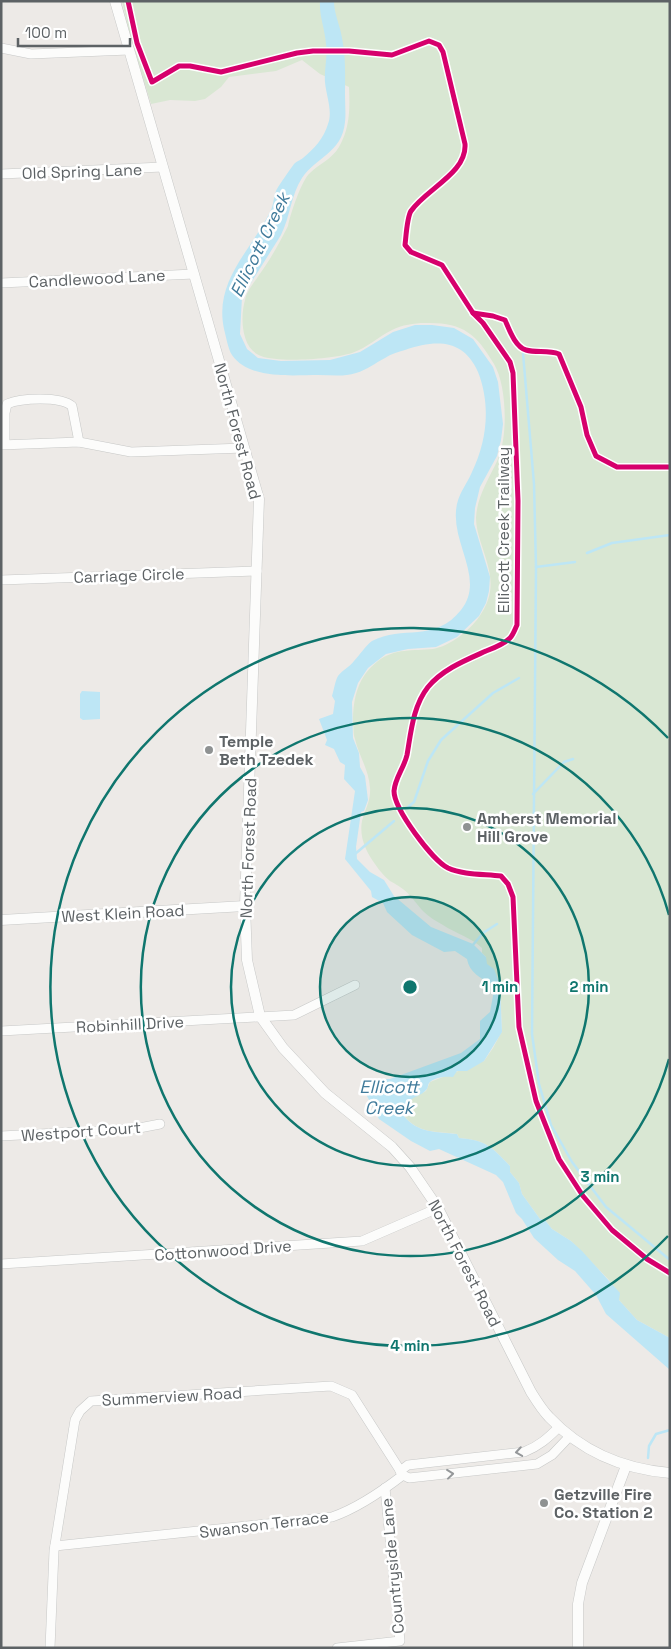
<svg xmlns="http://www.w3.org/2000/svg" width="671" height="1649" font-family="'Space Grotesk',sans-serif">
  <rect width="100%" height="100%" fill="#edeae7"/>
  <!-- green -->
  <path fill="#d9e7d3" d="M 122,1 L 670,1 L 670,1338 L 637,1320 L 619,1300 L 609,1280 L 571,1241 L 552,1229 L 545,1220 L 540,1219 L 522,1194 L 519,1183 L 510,1172 L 510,1166 C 492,1147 486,1140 459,1138 L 457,1134 C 435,1131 419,1134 404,1116 L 404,1110 L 408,1102 L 412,1098 L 426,1091 L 430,1082 L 484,1061 L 493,1048 L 502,1031 L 500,985 L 486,964 L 486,957 L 482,953 L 482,948 C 472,938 455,933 443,925 C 436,921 429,917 424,912 C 416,904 410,893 400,887 C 399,886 392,882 390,881 C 385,877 379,870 375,864 C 366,852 359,837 362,821 C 365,810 371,800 370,788 C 369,770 359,756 355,739 C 353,734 354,728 353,722 C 353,698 358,676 378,661 C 395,648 413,651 433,649 C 450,646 469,631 479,617 C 499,589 489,569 480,540 C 478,533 476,526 476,518 C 477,496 489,479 498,459 C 508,436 507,386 494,364 C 476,333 462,322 425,323 C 414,323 402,325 392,330 C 378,337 367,348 352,353 C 333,359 279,363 261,356 C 241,349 240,317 245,300 C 247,290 254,283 259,275 C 270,260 280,242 288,226 C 290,215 302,179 310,173 C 319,164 332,159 339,147 C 350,128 350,109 349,87 L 320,74 L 302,60 L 276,71 L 229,77 L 221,87 L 205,99 L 195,101 L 170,100 L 151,104 L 130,35 Z"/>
  <!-- water -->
  <g fill="#bde6f5">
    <path d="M 320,1 L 334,1 C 334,14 340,25 342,38 C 346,57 345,76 345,95 C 345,104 346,114 345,122 C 342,153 316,157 302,178 C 291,195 290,217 281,235 L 242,297 L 240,334 L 247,349 L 258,358 L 281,361 L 330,360 L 360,352 L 393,332 L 415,325 L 432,325 L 454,328 L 473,339 L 493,367 L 498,382 L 503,424 L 501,440 L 497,456 L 480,487 L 475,508 L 474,524 L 490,577 L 489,591 L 486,603 L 479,616 L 457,637 L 436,647 L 408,649 L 386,654 L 368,668 L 358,683 L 352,702 L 353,738 L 359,753 L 360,767 L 365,776 L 368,800 L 364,811 L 361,812 L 356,847 L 357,859 L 370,872 L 384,880 L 394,896 L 431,927 L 473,944 L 486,957 L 487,964 L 494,969 L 500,985 L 502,1032 L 484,1061 L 467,1071 L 457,1071 L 453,1077 C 446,1076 435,1077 430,1082 C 427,1085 429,1087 426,1090 C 417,1100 405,1095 404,1116 C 417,1133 437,1132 457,1134 L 459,1138 C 486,1140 492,1147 510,1166 L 510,1172 L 519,1183 L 522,1194 L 540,1219 L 545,1220 L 552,1229 L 571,1241 L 582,1251 L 620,1293 L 619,1300 L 637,1320 L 670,1338 L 670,1370 L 606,1314 L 596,1295 L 575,1271 L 558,1260 L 534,1238 L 522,1219 L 516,1213 L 503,1182 L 496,1175 L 439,1149 L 430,1151 L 411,1141 L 379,1119 L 367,1096 L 366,1087 L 375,1079 L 390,1079 L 461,1053 L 480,1039 L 480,1021 L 490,1012 L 493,996 L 492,984 C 481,979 469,972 467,959 L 455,951 L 444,952 L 412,935 L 387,912 L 383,903 L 372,897 L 371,891 L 345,859 L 355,791 L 344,779 L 345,765 L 340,762 L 334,749 L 325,745 L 327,740 L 319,719 L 333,714 L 335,701 L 332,696 C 334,690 335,681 338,676 C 342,670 350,667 354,661 C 360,655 365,646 372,641 C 402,625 435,643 461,610 C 485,580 453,546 456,511 C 457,495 466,486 472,472 C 487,441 491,405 478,372 C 463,338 435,340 405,350 C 398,352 391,354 385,358 C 375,363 367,370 356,373 C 344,377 331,375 318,375 C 293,375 249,380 232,355 C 228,349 226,336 224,329 C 214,281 250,252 270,212 C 274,205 273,198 276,191 C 277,188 291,168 294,164 C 297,161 299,161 303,158 C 314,149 324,138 328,124 C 333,111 326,95 325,82 C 324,69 328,56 326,44 C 325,29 319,16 320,1 Z"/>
    <path d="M 82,691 L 100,692 L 100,719 L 83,720 L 80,718 L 80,694 Z"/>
  </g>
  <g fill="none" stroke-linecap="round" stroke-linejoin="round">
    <!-- stream -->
    <g stroke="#bde6f5" stroke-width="2.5">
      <path d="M 523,353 L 534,484 L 536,567 L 532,1034 L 539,1084 L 551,1125 L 572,1162 L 606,1207 L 670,1260"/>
      <path d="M 587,553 L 612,543 L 670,535"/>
      <path d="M 536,567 L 575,562"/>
      <path d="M 533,794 L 564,762 L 573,759"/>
      <path d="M 407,808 L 414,802 L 428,761 L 441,740 L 493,693 L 519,678"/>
      <path d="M 355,854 L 394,821"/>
      <path d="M 472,946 L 483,933 L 497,924"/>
      <path d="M 648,1458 L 649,1446 L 656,1434 L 670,1430"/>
    </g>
    <!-- minor casing -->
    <g stroke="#c7c8c7" stroke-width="10">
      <g id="minor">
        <path d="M 1,48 L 31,54 L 129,50"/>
        <path d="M 1,174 L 163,167"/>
        <path d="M 1,283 L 194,274"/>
        <path d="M 5,444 L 5,413 L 7,404 C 21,398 60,396 72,406 L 79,442"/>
        <path d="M 1,445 L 79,442 L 131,452 L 244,448"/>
        <path d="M 1,580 L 257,571"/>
        <path d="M 1,1031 L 294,1015 L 355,985"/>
        <path d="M 1,1136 L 134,1129 L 160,1124"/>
        <path d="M 1,1264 L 362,1241 L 438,1208"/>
        <path d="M 400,1471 L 408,1465 L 524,1452 C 539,1446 548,1438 559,1427"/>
        <path d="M 55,1546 L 332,1517 C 358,1508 381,1492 403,1475"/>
        <path d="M 50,1648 L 54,1551 L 75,1420 L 80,1411 L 91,1401 L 331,1386 L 352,1395 L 403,1475 L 409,1478 L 537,1464 L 552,1455 L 570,1436"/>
        <path d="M 337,1648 L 400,1641 L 385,1488"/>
      </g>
    </g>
    <!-- tertiary casing -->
    <g stroke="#c7c8c7" stroke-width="11">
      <g id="tertiary">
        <path d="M 115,1 L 259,499 L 245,906 L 247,960 L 260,1016 L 283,1048 L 325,1093 L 392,1147 L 410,1167 L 438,1208 L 531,1392 C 536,1400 542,1410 549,1417 C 581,1451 623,1469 670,1473"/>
        <path d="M 1,920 L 245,906"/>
        <path d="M 578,1648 L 578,1604 L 582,1583 L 626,1466"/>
      </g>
    </g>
    <!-- minor -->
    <use href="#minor" stroke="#fcfcfb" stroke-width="9"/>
    <!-- tertiary -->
    <use href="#tertiary" stroke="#fcfcfb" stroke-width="10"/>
    <!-- cycleway casing -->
    <g stroke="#fff" stroke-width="8">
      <g id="cycleway">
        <path d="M 128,1 L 137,43 L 152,82 L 179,66 L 190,66 L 221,72 L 297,53 L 313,51 L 349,51 L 392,55 L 429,41 L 439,45 L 443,52 L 465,144 C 467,173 426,189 411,211 C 407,217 406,237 405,245 L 411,252 L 442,265 L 473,313 L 483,323 L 510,362 L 513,373 L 518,501 L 517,625 C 515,629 513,635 510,638 C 504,644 494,648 486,651 C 466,660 443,669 428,687 C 413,706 411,732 407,755 C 404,768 395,778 394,791 C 394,809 432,860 448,868 C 463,875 484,874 501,876 L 508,884 L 513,897 L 519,1027 L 536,1101 L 559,1159 L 583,1196 L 612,1230 L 647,1259 L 670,1273"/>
        <path d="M 473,313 L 493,316 L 505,320 C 509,329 515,347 526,350 C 536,353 548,350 559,354 L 581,407 L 587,435 L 596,456 L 617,467 L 670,467"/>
      </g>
    </g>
    <!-- cycleway -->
    <use href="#cycleway" stroke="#d6006c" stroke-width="5"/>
  </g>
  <!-- one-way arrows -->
  <defs><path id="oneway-chevron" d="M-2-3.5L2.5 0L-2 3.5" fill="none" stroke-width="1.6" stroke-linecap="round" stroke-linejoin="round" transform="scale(1.25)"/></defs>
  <g stroke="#95989a">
    <use href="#oneway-chevron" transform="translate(519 1452) rotate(171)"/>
    <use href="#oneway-chevron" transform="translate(450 1474) rotate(-6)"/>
  </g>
  <!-- distance rings -->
  <circle cx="410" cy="987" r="90" fill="#0f766e" fill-opacity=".12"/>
  <g fill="none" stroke="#0f766e" stroke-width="2.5">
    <circle cx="410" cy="987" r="90"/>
    <circle cx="410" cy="987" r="179"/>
    <path d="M669 1059A269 269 0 1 1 669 915"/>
    <path d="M668 1236A359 359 0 1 1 668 738"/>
  </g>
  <!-- markers -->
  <g fill="#8f9292" stroke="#fff" stroke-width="2">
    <circle cx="209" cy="750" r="5"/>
    <circle cx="467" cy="827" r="5"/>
    <circle cx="544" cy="1503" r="5"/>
  </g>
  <g text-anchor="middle" stroke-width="5" stroke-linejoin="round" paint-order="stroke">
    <!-- street labels -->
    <g font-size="16" fill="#5d6265" stroke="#fff">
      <text transform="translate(82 171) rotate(-2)" y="6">Old Spring Lane</text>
      <text transform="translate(97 278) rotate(-3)" y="6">Candlewood Lane</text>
      <text transform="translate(238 431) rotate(75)" y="6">North Forest Road</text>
      <text transform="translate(503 530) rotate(-90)" y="6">Ellicott Creek Trailway</text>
      <text transform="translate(129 575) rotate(-2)" y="6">Carriage Circle</text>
      <text transform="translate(248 848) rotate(-88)" y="6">North Forest Road</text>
      <text transform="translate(123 913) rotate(-3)" y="6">West Klein Road</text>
      <text transform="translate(130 1024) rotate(-3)" y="6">Robinhill Drive</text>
      <text transform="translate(81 1131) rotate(-4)" y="6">Westport Court</text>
      <text transform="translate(223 1250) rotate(-4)" y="6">Cottonwood Drive</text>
      <text transform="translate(465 1263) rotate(63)" y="6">North Forest Road</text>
      <text transform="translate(172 1396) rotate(-3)" y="6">Summerview Road</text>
      <text transform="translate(264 1524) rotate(-7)" y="6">Swanson Terrace</text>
      <text transform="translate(392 1566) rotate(-95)" y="6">Countryside Lane</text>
    </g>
    <!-- poi labels -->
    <g font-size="16" font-weight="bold" fill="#5d6265" stroke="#fff" text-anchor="start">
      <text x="219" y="747">Temple<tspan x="219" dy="18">Beth Tzedek</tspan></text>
      <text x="477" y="824">Amherst Memorial<tspan x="477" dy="18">Hill Grove</tspan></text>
      <text x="554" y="1500">Getzville Fire<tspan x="554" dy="18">Co. Station 2</tspan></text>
    </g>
    <!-- water labels -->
    <g font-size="18" font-style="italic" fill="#407b9b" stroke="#fff">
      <text transform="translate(260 245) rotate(-64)" y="6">Ellicott Creek</text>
      <text x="389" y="1093">Ellicott<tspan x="389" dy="21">Creek</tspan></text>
    </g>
  </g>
  <circle cx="410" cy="987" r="8" fill="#0f766e" stroke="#fff" stroke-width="2.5"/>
  <g font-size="15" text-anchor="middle" font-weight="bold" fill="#0f766e" stroke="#fff" stroke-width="5" stroke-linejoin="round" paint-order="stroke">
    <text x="500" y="992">1 min</text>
    <text x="589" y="992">2 min</text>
    <text x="600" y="1182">3 min</text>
    <text x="410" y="1351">4 min</text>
  </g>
  <!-- border -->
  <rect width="671" height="1649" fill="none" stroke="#5d6265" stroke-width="5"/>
  <!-- scale -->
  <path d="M18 38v8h112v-8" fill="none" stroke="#5d6265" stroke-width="2.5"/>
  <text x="25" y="38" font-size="15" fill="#5d6265" stroke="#ffffff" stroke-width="4" paint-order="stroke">100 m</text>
</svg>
